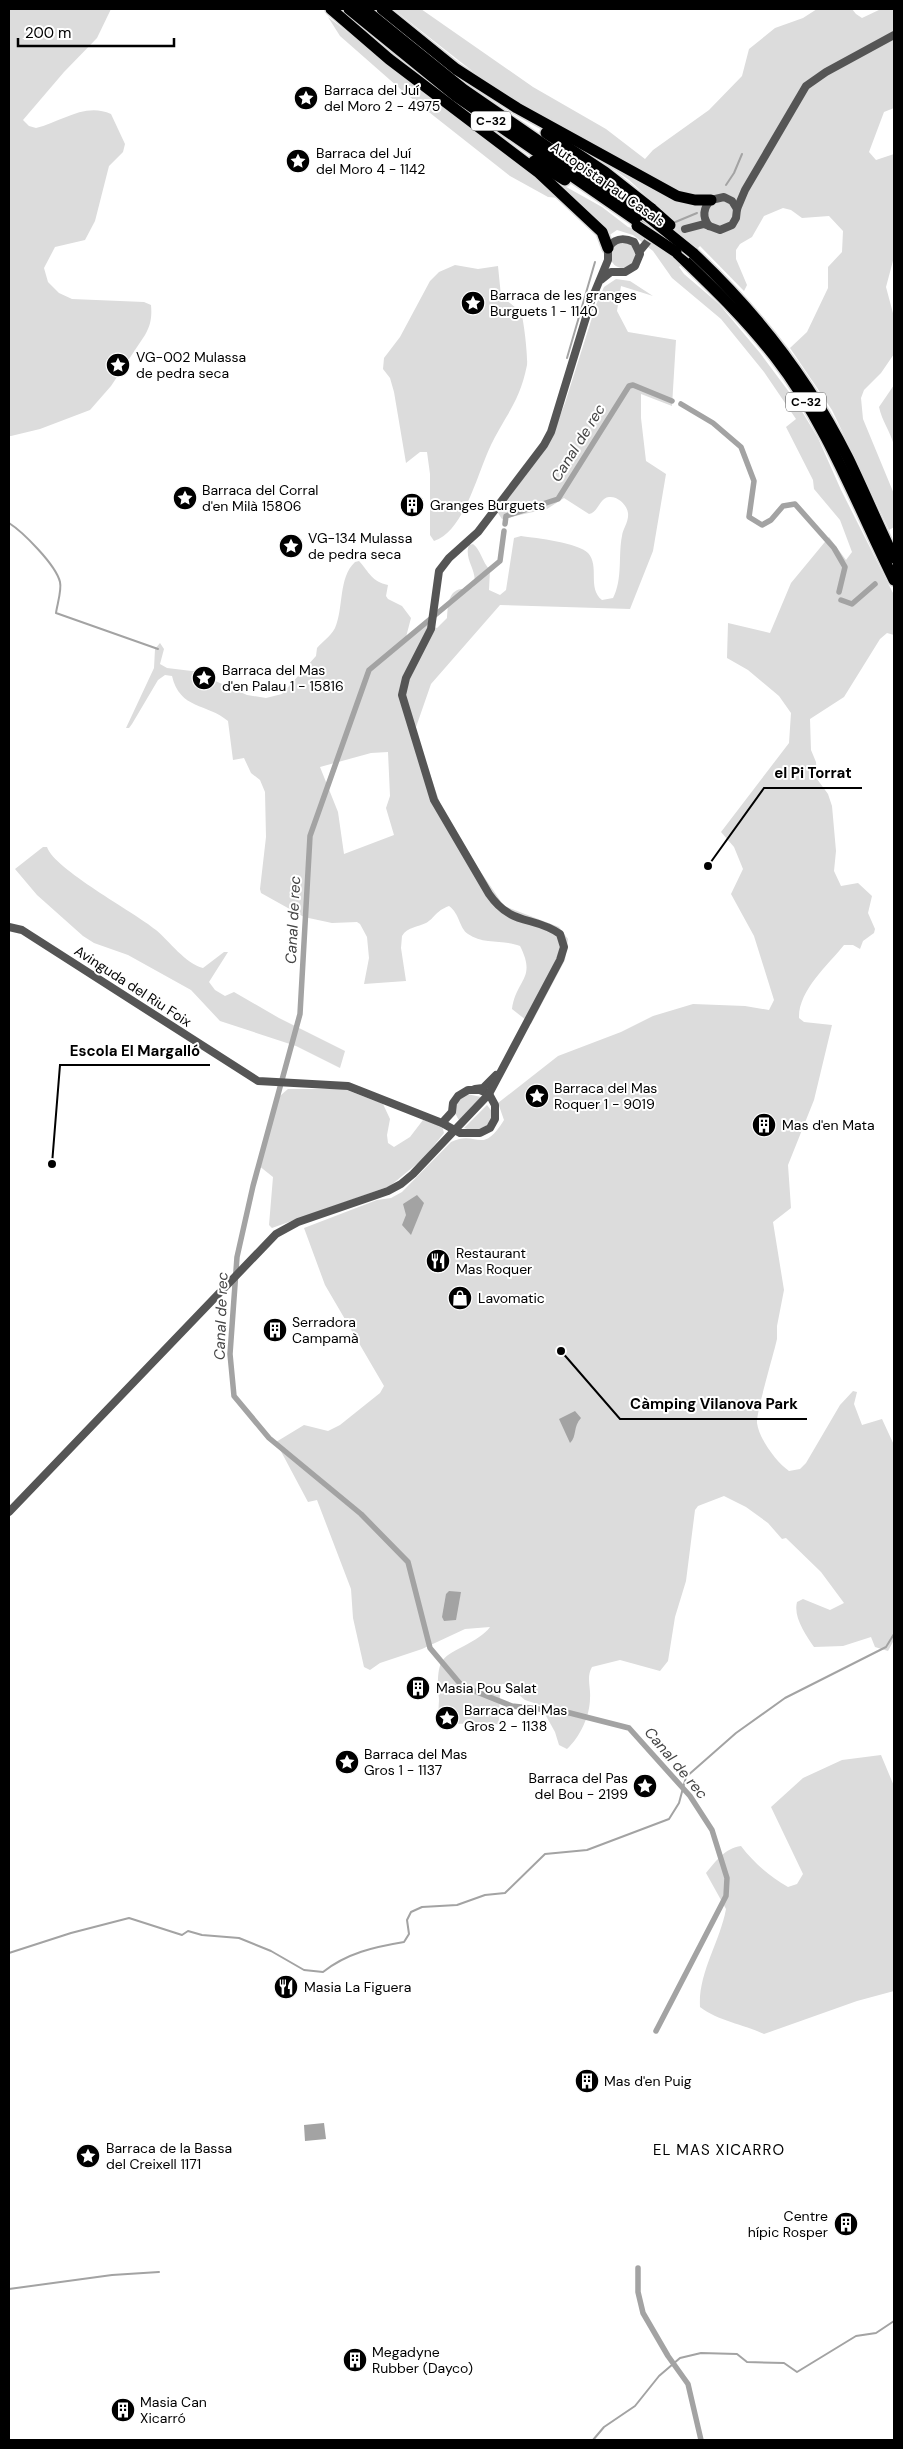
<svg xmlns="http://www.w3.org/2000/svg" width="903" height="2449" font-family="'DM Sans',sans-serif">
  <rect width="100%" height="100%" fill="#fff"/>
  <!-- green -->
  <g fill="#dcdcdc" fill-rule="evenodd">
    <path d="M 9,9 L 111,9 L 97,38 L 64,72 L 23,120 L 29,126 L 36,128 C 61,122 85,102 111,114 L 125,144 L 123,152 L 109,166 L 95,221 L 85,240 L 55,247 L 44,268 L 48,282 L 59,293 L 72,299 L 144,302 L 151,305 C 152,316 151,325 145,335 L 111,386 L 90,410 L 40,429 L 11,436 L 9,436 Z"/>
    <path d="M 393,9 L 421,9 L 533,87 L 606,129 L 645,159 L 653,150 L 709,110 L 742,76 L 749,49 L 775,28 L 803,18 L 817,9 L 852,9 L 856,14 L 862,18 L 881,9 L 894,9 L 894,108 L 884,112 L 869,152 L 876,160 L 894,154 L 894,257 L 886,287 L 894,317 L 894,354 L 881,373 L 864,390 L 861,398 L 863,419 L 894,494 L 894,527 L 889,530 L 832,410 L 790,348 L 807,332 L 828,288 L 828,267 L 842,252 L 843,231 L 829,216 L 802,218 L 791,210 L 783,208 L 764,216 L 752,237 L 740,244 L 736,250 L 736,259 L 747,285 L 744,291 L 700,246 L 679,267 L 684,274 L 719,304 L 760,353 L 795,400 L 818,438 L 841,490 L 894,595 L 894,635 L 887,633 L 880,639 L 844,697 L 810,719 L 811,750 L 816,762 L 817,779 L 828,794 L 832,806 L 836,851 L 834,871 L 841,886 L 858,883 L 872,896 L 868,913 L 875,929 L 874,933 L 863,941 L 860,949 L 853,945 L 844,945 C 828,965 798,991 799,1018 L 804,1022 L 832,1025 L 814,1100 L 788,1165 L 791,1208 L 773,1222 L 784,1290 L 777,1326 L 777,1339 C 774,1353 756,1413 757,1423 C 759,1439 777,1463 789,1471 L 800,1469 L 806,1463 L 840,1405 L 853,1391 L 857,1392 L 854,1404 L 862,1425 L 882,1419 L 894,1445 L 894,1640 L 888,1651 L 875,1647 L 871,1637 L 843,1646 L 814,1647 C 806,1635 793,1617 797,1602 L 803,1599 L 830,1610 L 844,1603 L 821,1572 L 786,1538 L 782,1539 L 768,1523 L 746,1507 L 724,1496 L 698,1506 L 695,1510 L 686,1581 L 675,1617 L 668,1661 L 660,1671 L 620,1660 L 592,1667 C 586,1677 591,1688 590,1698 C 590,1716 580,1737 567,1749 L 559,1745 L 555,1732 L 540,1705 L 525,1700 L 506,1684 L 502,1684 L 500,1689 L 499,1725 L 490,1722 L 471,1726 C 462,1720 448,1729 442,1721 C 437,1716 439,1705 439,1699 C 438,1689 436,1669 443,1660 C 451,1649 478,1643 490,1627 L 465,1629 L 422,1649 L 380,1663 L 370,1670 L 364,1667 L 353,1618 L 351,1589 L 317,1500 L 308,1502 L 276,1442 L 304,1425 L 328,1431 L 340,1425 L 380,1393 L 384,1386 L 325,1285 L 304,1228 L 377,1200 L 391,1198 L 402,1192 L 451,1142 C 478,1129 481,1157 504,1120 L 498,1103 L 558,1056 L 621,1032 L 653,1016 L 693,1004 L 745,1006 L 769,1010 L 774,1000 L 754,936 L 731,894 L 743,869 L 734,847 L 721,832 L 789,743 L 791,713 L 779,696 L 748,670 L 727,658 L 728,623 L 770,633 L 791,583 L 829,537 L 846,560 L 852,552 L 840,520 L 814,489 L 813,480 L 786,427 L 796,419 L 764,372 L 721,319 L 672,278 L 653,251 L 633,235 L 617,230 L 608,236 L 571,199 L 548,197 L 510,176 L 406,94 L 340,36 L 328,17 L 455,116 L 511,156 L 602,207 L 628,227 L 635,229 L 643,228 L 648,223 L 656,205 L 629,180 L 485,81 Z"/>
    <circle cx="623" cy="255" r="13"/>
    <path d="M 455,265 L 478,269 L 498,266 L 501,296 L 521,312 C 524,321 528,357 527,365 C 520,400 508,412 493,441 C 478,469 466,530 434,541 L 430,535 L 430,474 L 427,452 L 420,452 L 406,463 L 394,392 L 390,378 L 383,369 L 384,358 L 400,337 L 430,281 L 439,272 Z"/>
    <path d="M 616,279 L 630,281 L 653,296 L 621,286 L 617,311 L 628,332 L 676,340 L 672,406 L 641,394 L 641,418 L 646,461 L 666,474 L 653,551 L 630,609 L 500,605 L 431,684 L 415,730 L 446,821 L 504,906 L 559,927 L 568,939 L 565,960 L 531,1024 L 512,1009 C 516,979 537,979 520,946 C 503,939 483,945 468,934 C 459,928 460,914 449,906 C 434,912 436,917 426,923 C 418,927 407,927 402,936 L 401,948 L 406,981 L 364,984 L 369,958 L 367,937 L 360,924 L 357,922 L 332,923 L 304,917 L 261,893 L 260,889 L 266,837 L 265,792 L 260,780 L 251,773 L 244,758 L 233,760 L 228,721 C 207,703 180,710 172,676 L 165,675 L 158,680 L 132,724 L 129,728 L 126,728 L 154,668 L 155,649 L 160,643 L 164,649 L 160,664 L 167,668 L 200,672 L 213,680 L 247,695 L 266,698 L 282,694 L 316,656 L 317,648 C 323,641 330,637 335,628 C 344,608 338,578 355,562 L 359,561 C 369,572 372,582 388,585 L 386,596 L 388,599 L 402,606 L 411,618 L 406,637 L 410,638 L 424,624 L 437,628 L 447,618 C 448,609 447,591 461,589 C 466,589 468,589 473,587 C 480,573 463,560 469,545 L 473,544 C 481,550 482,562 490,570 L 489,590 L 500,595 L 506,590 L 514,538 L 521,536 C 536,538 579,543 588,553 C 600,566 587,588 602,600 L 613,598 C 623,579 618,555 622,536 C 623,528 629,522 628,513 C 627,505 618,496 609,497 C 599,498 599,512 589,514 L 564,498 L 547,509 L 506,518 L 502,519 L 498,513 L 550,441 L 565,403 L 596,305 L 604,287 ZM 388,752 L 390,796 L 386,808 L 394,835 L 344,854 L 338,812 L 320,767 L 371,753 Z"/>
    <path d="M 894,385 L 894,445 C 890,431 882,421 879,407 Z"/>
    <path d="M 43,847 L 47,847 C 55,870 133,911 156,930 C 170,942 185,963 203,968 L 224,952 L 228,952 L 209,982 L 215,990 L 225,996 L 234,992 L 279,1018 L 345,1051 L 340,1068 L 296,1046 L 220,1021 L 191,990 L 128,955 L 94,943 L 83,936 L 37,895 L 15,869 Z"/>
    <path d="M 288,1089 L 344,1089 L 383,1104 L 390,1119 L 387,1135 L 388,1143 L 394,1147 L 410,1137 L 423,1120 L 442,1126 L 444,1133 L 424,1158 L 390,1186 L 272,1228 L 269,1225 L 273,1177 L 258,1165 L 274,1101 Z"/>
    <path d="M 467,1094 L 481,1097 L 459,1120 C 451,1109 456,1100 467,1094 Z"/>
    <path d="M 487,1105 L 493,1113 C 490,1128 478,1133 464,1128 Z"/>
    <path d="M 881,1755 L 894,1786 L 894,1991 L 857,2001 L 764,2034 C 743,2024 718,2021 700,2007 C 698,1973 720,1942 726,1909 L 706,1873 C 716,1861 725,1848 741,1846 C 754,1863 769,1876 788,1887 L 797,1884 L 803,1874 L 771,1807 L 803,1778 L 842,1760 Z"/>
  </g>
  <!-- water -->
  <g fill="#a3a3a3">
    <path d="M 417,1195 L 424,1203 L 411,1235 L 402,1225 L 406,1215 L 403,1204 Z"/>
    <path d="M 575,1411 L 581,1418 C 573,1426 577,1437 570,1443 L 559,1419 Z"/>
    <path d="M 449,1591 L 461,1592 L 456,1620 L 444,1621 L 442,1617 L 446,1594 Z"/>
    <path d="M 324,2123 L 326,2139 L 305,2141 L 304,2125 Z"/>
  </g>
  <g fill="none" stroke-linecap="round" stroke-linejoin="round">
    <!-- stream -->
    <g stroke="#a3a3a3" stroke-width="2">
      <path d="M 726,185 L 734,173 L 742,154"/>
      <path d="M 673,223 L 697,213"/>
      <path d="M 567,358 L 595,262"/>
      <path d="M 9,523 C 23,532 56,565 60,582 C 62,590 57,605 56,613 L 158,649"/>
      <path d="M 9,1953 L 71,1933 L 129,1918 L 182,1935 L 188,1931 L 202,1935 L 239,1938 L 271,1951 L 304,1970 L 323,1972 C 347,1953 374,1947 404,1942 L 409,1934 L 407,1920 L 411,1912 L 422,1907 L 457,1905 L 485,1895 L 505,1893 L 545,1854 L 587,1850 L 669,1819 L 679,1803 L 686,1777 L 736,1733 L 785,1698 L 886,1647 L 894,1634"/>
      <path d="M 9,2289 L 112,2275 L 159,2272"/>
      <path d="M 593,2440 L 604,2427 L 635,2406 L 659,2376 L 680,2358 L 701,2353 L 737,2354 L 747,2362 L 784,2363 L 797,2372 L 856,2336 L 876,2333 L 894,2321"/>
    </g>
    <!-- canal -->
    <g stroke="#a3a3a3" stroke-width="5.5">
      <path d="M 681,404 L 713,423 L 741,447 L 754,481 L 749,517 L 762,525 L 771,520 L 783,506 L 795,504 L 834,548 L 845,567 L 839,592"/>
      <path d="M 505,524 L 506,516 L 558,499 L 629,386 L 633,385 L 672,401"/>
      <path d="M 504,531 L 500,561 L 369,670 L 310,836 L 300,1014 L 253,1186 L 237,1257 L 230,1354 L 234,1396 L 269,1438 L 361,1514 L 408,1562 L 430,1648 L 462,1686 L 512,1706 L 566,1712 L 629,1728 L 690,1796 L 712,1830 L 727,1878 L 726,1896 L 656,2031"/>
      <path d="M 841,600 L 852,604 L 875,584"/>
      <path d="M 638,2268 L 638,2292 L 643,2313 L 668,2356 L 688,2384 L 701,2440"/>
    </g>
    <!-- minor-tunnel -->
    <path stroke="#d9d9d9" stroke-width="8" stroke-dasharray="8 4" stroke-linecap="butt" d="M 667,235 L 685,229"/>
    <!-- highway casing -->
    <g stroke="#dbdbdb" stroke-width="14">
      <g id="highway">
        <path d="M 331,9 L 389,59 L 538,172 L 602,232 L 608,248"/>
        <path d="M 349,9 L 456,96 L 640,223"/>
        <path d="M 364,9 L 463,89 L 646,215"/>
        <path d="M 382,9 L 456,69 L 517,108 L 677,196 L 695,200 L 711,200"/>
        <path d="M 546,133 L 605,172 L 652,209"/>
        <path d="M 534,161 L 565,180"/>
        <path d="M 676,252 C 711,286 745,318 775,357 C 827,424 857,505 894,580"/>
        <path d="M 693,253 C 756,312 809,380 848,458 C 864,491 878,525 894,558"/>
      </g>
    </g>
    <!-- minor -->
    <g stroke="#555" stroke-width="8">
      <path d="M 709,226 C 702,217 703,208 711,200 L 724,197 L 732,201 L 737,209"/>
      <path d="M 685,229 L 704,224 L 720,230 L 732,225 L 736,218 L 737,209 L 745,190 L 806,86 L 826,72 L 894,35"/>
      <path d="M 639,252 L 648,241"/>
      <path d="M 9,927 L 22,930 L 258,1081 L 348,1086 L 442,1123 L 460,1133 L 480,1133 L 490,1128 L 495,1119 L 495,1105 L 489,1094 L 480,1090 L 468,1090 L 458,1096 L 453,1103 L 452,1112 L 442,1123"/>
      <path d="M 475,1089 L 483,1088 L 496,1075"/>
      <path d="M 9,1512 L 276,1234 L 298,1222 L 388,1191 L 401,1184 L 413,1174 L 489,1094 L 560,960 L 564,947 L 560,934 C 533,915 512,927 489,894 L 434,800 L 402,695 L 406,678 L 431,629 L 439,571 L 449,558 L 478,532 L 544,445 L 551,432 L 591,301 L 608,260 L 608,248 C 615,238 623,237 634,242 L 640,254 L 635,266 L 625,272 L 611,272 L 601,280"/>
    </g>
    <!-- highway -->
    <use href="#highway" stroke="#000" stroke-width="11"/>
    <!-- highway-bridge casing -->
    <g stroke="#dbdbdb" stroke-width="14" stroke-linecap="butt">
      <g id="highway-bridge">
        <path d="M 652,209 L 670,225"/>
        <path d="M 646,215 L 693,253"/>
        <path d="M 637,226 L 676,252"/>
      </g>
    </g>
    <!-- highway-bridge -->
    <use href="#highway-bridge" stroke="#000" stroke-width="11"/>
  </g>
  <!-- icons -->
  <defs>
    <g id="sight-disc" transform="scale(1.25)"><circle r="9.5" fill="#000" stroke="#fff"/><path d="M0-6L1.8-2.2L6-1.7L2.9 1.2L3.7 5.4L0 3.3L-3.7 5.4L-2.9 1.2L-6-1.7L-1.8-2.2Z" fill="#fff"/></g>
    <g id="building-disc" transform="scale(1.25)"><circle r="9.5" fill="#000" stroke="#fff"/><path d="M-4-6H4V6H1V3H-1V6H-4ZM-2.5-4.3h1.7v1.8h-1.7ZM.8-4.3h1.7v1.8H.8ZM-2.5-1h1.7V.8h-1.7ZM.8-1h1.7V.8H.8Z" fill="#fff"/></g>
    <g id="restaurant-disc" transform="scale(1.25)"><circle r="9.5" fill="#000" stroke="#fff"/><path d="M-5-6h1v4h1v-4h1v4h1v-4h1v5L-1.5 .5V6h-2V.5L-5-1ZM5-6V6H3V1.5H1.5Q1.5-4 5-6Z" fill="#fff"/></g>
    <g id="shop-disc" transform="scale(1.25)"><circle r="9.5" fill="#000" stroke="#fff"/><path d="M-5-2.5h2.3a2.7 3.5 0 0 1 5.4 0H5L5.5 6h-11ZM-1.5-2.5h3a1.5 2.3 0 0 0-3 0Z" fill="#fff"/></g>
  </defs>
  <g fill-rule="evenodd">
    <use href="#sight-disc" x="306" y="98"/>
    <use href="#sight-disc" x="298" y="161"/>
    <use href="#sight-disc" x="473" y="303"/>
    <use href="#sight-disc" x="118" y="365"/>
    <use href="#sight-disc" x="185" y="498"/>
    <use href="#building-disc" x="412" y="505"/>
    <use href="#sight-disc" x="291" y="546"/>
    <use href="#sight-disc" x="204" y="678"/>
    <use href="#sight-disc" x="537" y="1096"/>
    <use href="#building-disc" x="764" y="1125"/>
    <use href="#restaurant-disc" x="438" y="1261"/>
    <use href="#shop-disc" x="460" y="1298"/>
    <use href="#building-disc" x="275" y="1330"/>
    <use href="#building-disc" x="418" y="1688"/>
    <use href="#sight-disc" x="447" y="1718"/>
    <use href="#sight-disc" x="347" y="1762"/>
    <use href="#sight-disc" x="645" y="1786"/>
    <use href="#restaurant-disc" x="286" y="1987"/>
    <use href="#building-disc" x="587" y="2081"/>
    <use href="#sight-disc" x="88" y="2156"/>
    <use href="#building-disc" x="846" y="2224"/>
    <use href="#building-disc" x="355" y="2360"/>
    <use href="#building-disc" x="123" y="2410"/>
  </g>
  <g text-anchor="middle" stroke-width="4" stroke-linejoin="round" paint-order="stroke">
    <!-- shield labels -->
    <g fill="#fff" stroke="#4c4c4c" stroke-width="1">
      <rect x="471" y="111.5" width="40" height="19" rx="4"/>
      <rect x="786" y="392.5" width="40" height="19" rx="4"/>
    </g>
    <g font-size="12" font-weight="bold" fill="#000">
      <text x="491" y="125">C-32</text>
      <text x="806" y="406">C-32</text>
    </g>
    <!-- poi labels -->
    <g font-size="14" fill="#000" stroke="#fff" text-anchor="start">
      <text x="324" y="95">Barraca del Juí<tspan x="324" dy="16">del Moro 2 - 4975</tspan></text>
      <text x="316" y="158">Barraca del Juí<tspan x="316" dy="16">del Moro 4 - 1142</tspan></text>
      <text x="490" y="300">Barraca de les granges<tspan x="490" dy="16">Burguets 1 - 1140</tspan></text>
      <text x="136" y="362">VG-002 Mulassa<tspan x="136" dy="16">de pedra seca</tspan></text>
      <text x="202" y="495">Barraca del Corral<tspan x="202" dy="16">d'en Milà 15806</tspan></text>
      <text x="430" y="510">Granges Burguets</text>
      <text x="308" y="543">VG-134 Mulassa<tspan x="308" dy="16">de pedra seca</tspan></text>
      <text x="222" y="675">Barraca del Mas<tspan x="222" dy="16">d'en Palau 1 - 15816</tspan></text>
      <text x="554" y="1093">Barraca del Mas<tspan x="554" dy="16">Roquer 1 - 9019</tspan></text>
      <text x="782" y="1130">Mas d'en Mata</text>
      <text x="456" y="1258">Restaurant<tspan x="456" dy="16">Mas Roquer</tspan></text>
      <text x="478" y="1303">Lavomatic</text>
      <text x="292" y="1327">Serradora<tspan x="292" dy="16">Campamà</tspan></text>
      <text x="436" y="1693">Masia Pou Salat</text>
      <text x="464" y="1715">Barraca del Mas<tspan x="464" dy="16">Gros 2 - 1138</tspan></text>
      <text x="364" y="1759">Barraca del Mas<tspan x="364" dy="16">Gros 1 - 1137</tspan></text>
      <text x="628" y="1783" text-anchor="end">Barraca del Pas<tspan x="628" dy="16">del Bou - 2199</tspan></text>
      <text x="304" y="1992">Masia La Figuera</text>
      <text x="604" y="2086">Mas d'en Puig</text>
      <text x="106" y="2153">Barraca de la Bassa<tspan x="106" dy="16">del Creixell 1171</tspan></text>
      <text x="828" y="2221" text-anchor="end">Centre<tspan x="828" dy="16">hípic Rosper</tspan></text>
      <text x="372" y="2357">Megadyne<tspan x="372" dy="16">Rubber (Dayco)</tspan></text>
      <text x="140" y="2407">Masia Can<tspan x="140" dy="16">Xicarró</tspan></text>
    </g>
    <!-- street labels -->
    <g font-size="14" fill="#000" stroke="#fff">
      <text transform="translate(608 184) rotate(35)" y="5">Autopista Pau Casals</text>
      <text transform="translate(133 986) rotate(33)" y="5">Avinguda del Riu Foix</text>
    </g>
    <!-- water labels -->
    <g font-size="15" font-style="italic" fill="#444" stroke="#fff">
      <text transform="translate(578 443) rotate(-58)" y="5">Canal de rec</text>
      <text transform="translate(293 920) rotate(-87)" y="5">Canal de rec</text>
      <text transform="translate(221 1316) rotate(-88)" y="5">Canal de rec</text>
      <text transform="translate(676 1763) rotate(50)" y="5">Canal de rec</text>
    </g>
    <!-- neighbourhood labels -->
    <g font-size="15" letter-spacing="1" fill="#000" stroke="#fff">
      <text x="719" y="2155">EL MAS XICARRO</text>
    </g>
  </g>
  <!-- callouts -->
  <path fill="none" stroke="#000" stroke-width="2" d="M708 866L764 788H862M52 1164L60 1065H210M561 1351L620 1419H807"/>
  <g fill="#000" stroke="#fff" stroke-width="2">
    <circle cx="708" cy="866" r="5"/>
    <circle cx="52" cy="1164" r="5"/>
    <circle cx="561" cy="1351" r="5"/>
  </g>
  <g font-size="15" text-anchor="middle" font-weight="bold" fill="#000" stroke="#fff" stroke-width="4" stroke-linejoin="round" paint-order="stroke">
    <text x="813" y="778">el Pi Torrat</text>
    <text x="135" y="1056">Escola El Margalló</text>
    <text x="714" y="1409">Càmping Vilanova Park</text>
  </g>
  <!-- border -->
  <rect width="903" height="2449" fill="none" stroke="#000000" stroke-width="20"/>
  <!-- scale -->
  <path d="M18 38v8h156v-8" fill="none" stroke="#000000" stroke-width="2.5"/>
  <text x="25" y="38" font-size="15" fill="#000000" stroke="#ffffff" stroke-width="4" paint-order="stroke">200 m</text>
</svg>
